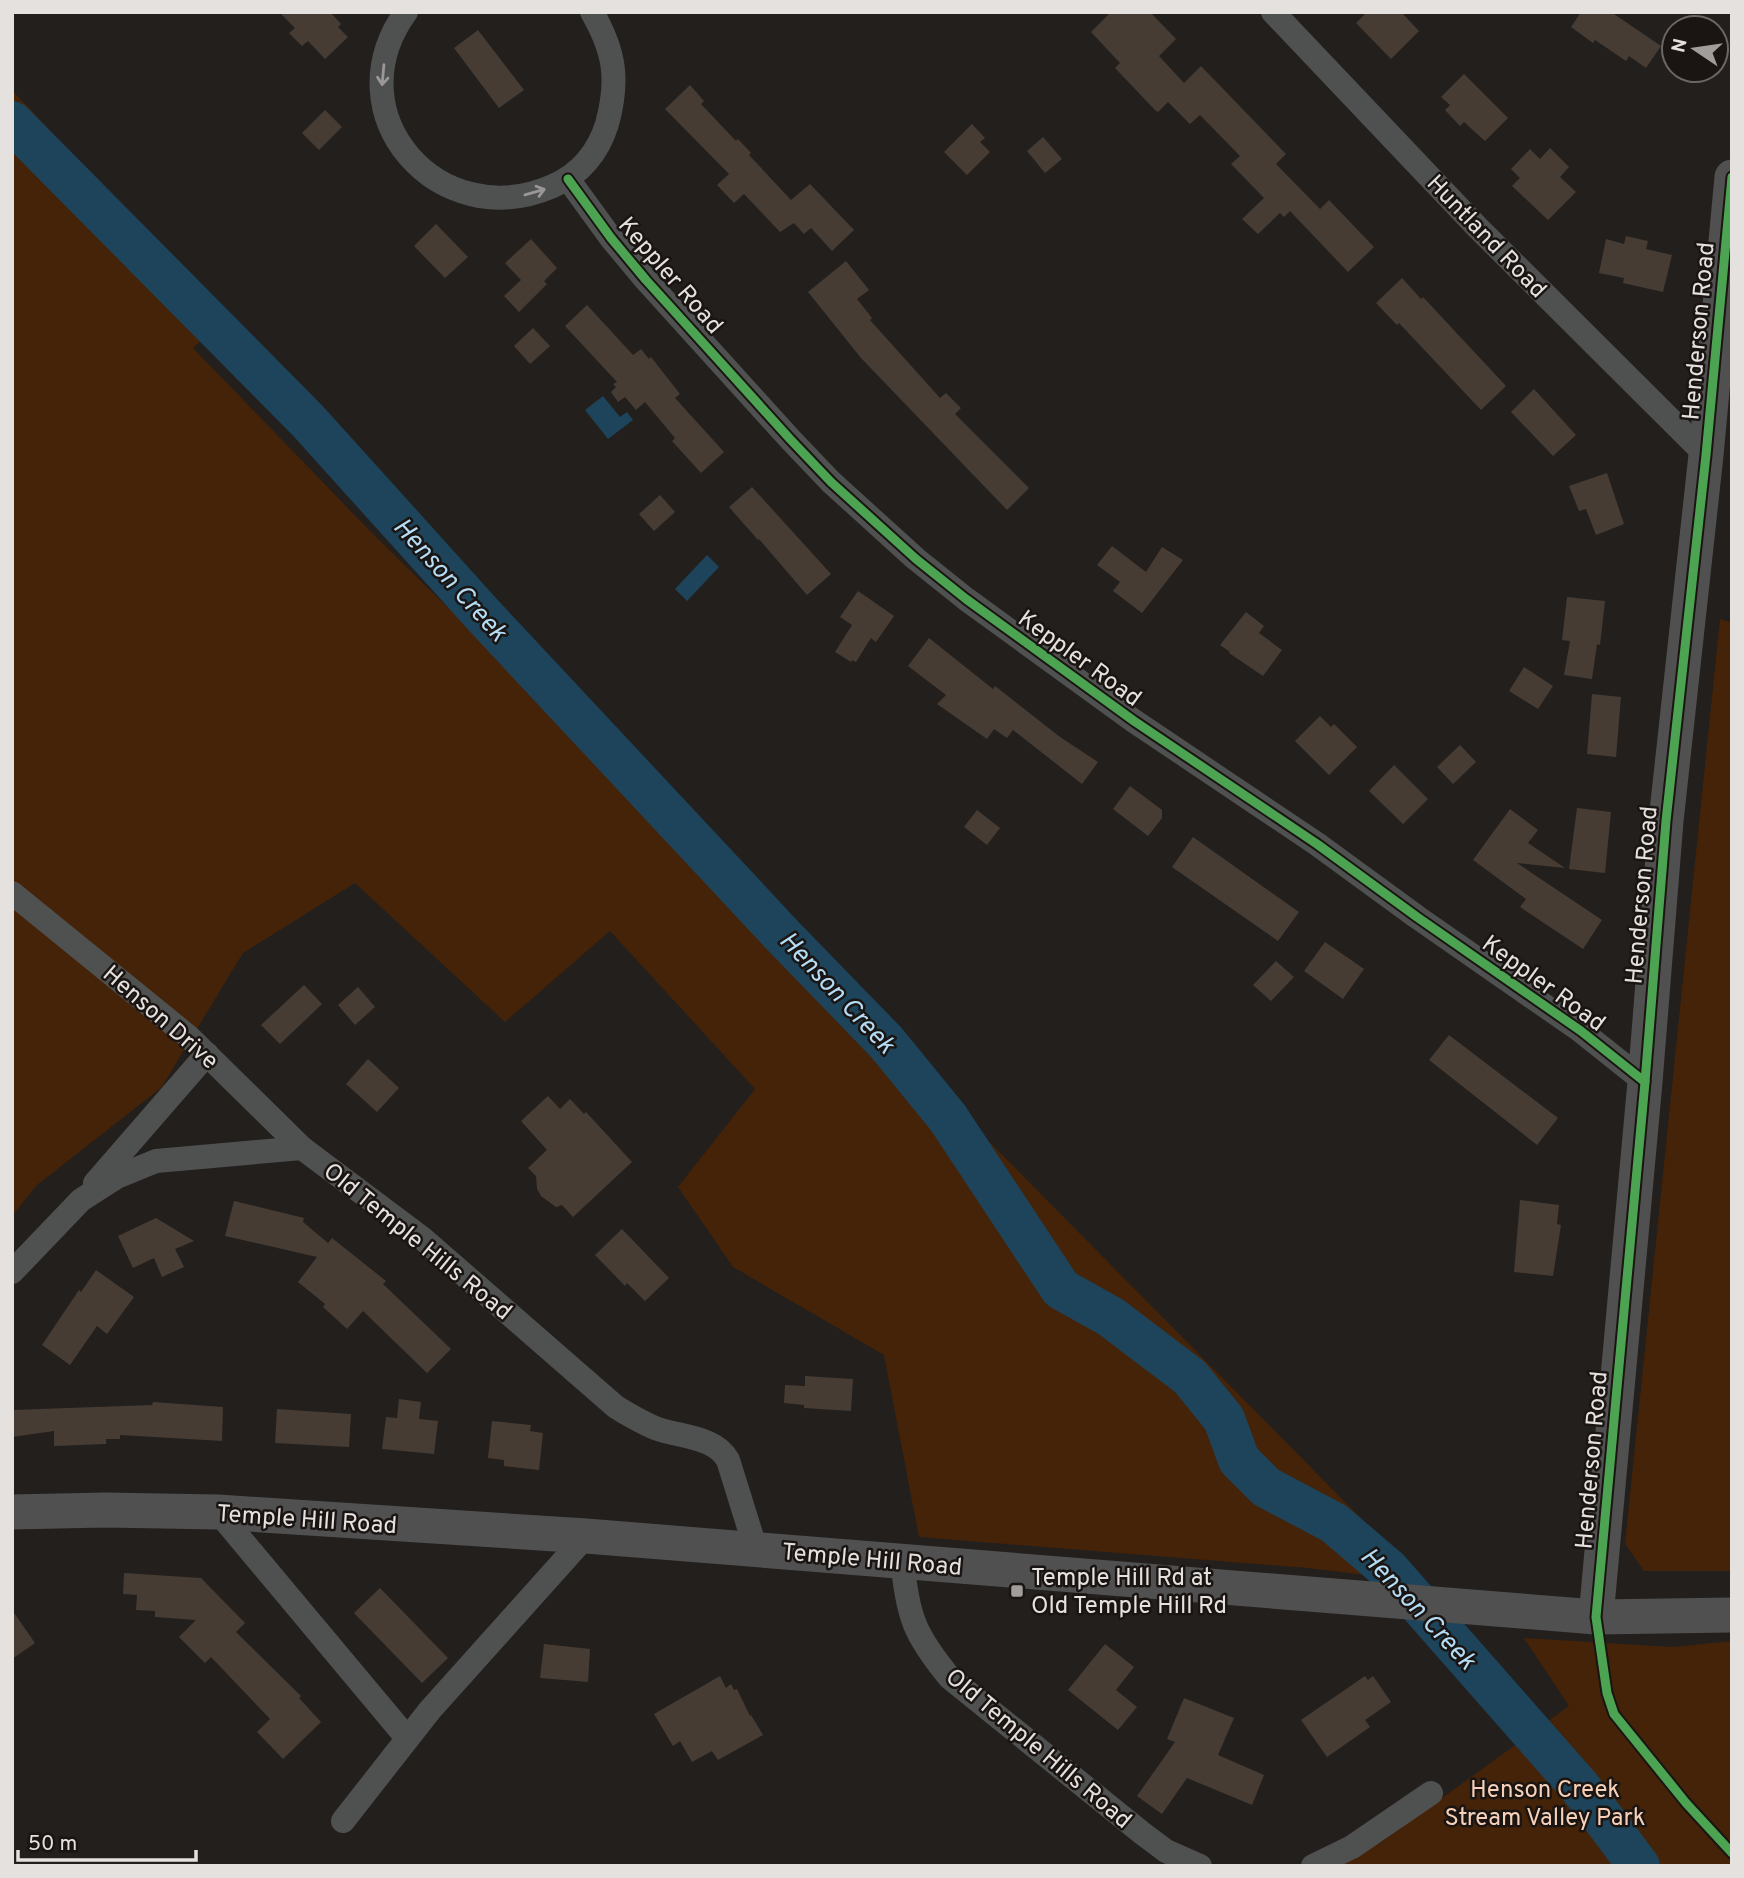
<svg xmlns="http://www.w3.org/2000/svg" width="1744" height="1878" font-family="Overpass,sans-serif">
  <rect width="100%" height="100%" fill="#221f1d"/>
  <!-- green -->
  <g fill="#452308">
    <path d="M 12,90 C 84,165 151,244 223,320 L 193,348 L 372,533 L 954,1106 L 1424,1582 L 1308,1568 L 919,1537 L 884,1355 L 733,1267 L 678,1187 L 755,1089 L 610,931 L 505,1022 L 355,883 L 243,953 L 161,1088 L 37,1185 L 12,1216 Z"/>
    <path d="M 1720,619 L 1732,623 L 1732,1571 L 1644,1571 L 1625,1544 Z"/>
    <path d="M 1524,1638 L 1672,1647 L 1732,1641 L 1732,1866 L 1325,1866 L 1380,1843 L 1569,1706 Z"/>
  </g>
  <!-- water -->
  <g fill="#1d445a">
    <path d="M 603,396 L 620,417 L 627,412 L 633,420 L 608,439 L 585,410 Z"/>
    <path d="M 707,555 L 719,567 L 687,601 L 675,589 Z"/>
  </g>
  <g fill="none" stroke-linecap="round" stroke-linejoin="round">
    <!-- river -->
    <path stroke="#1d445a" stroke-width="42" d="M 12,122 L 308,421 L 484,616 L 784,937 L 886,1042 L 948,1118 L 1061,1289 L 1111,1317 L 1190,1377 L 1224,1419 L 1239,1460 L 1266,1487 L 1334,1523 L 1389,1570 L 1579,1786 L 1639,1866"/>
  </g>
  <!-- building -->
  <g fill="#463c34">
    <path d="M 279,12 L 330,12 L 341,24 L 338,27 L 348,37 L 325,59 L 308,41 L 302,46 L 289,33 L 295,28 Z"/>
    <path d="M 1111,12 L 1150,12 L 1176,39 L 1159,56 L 1184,83 L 1201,66 L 1286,154 L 1276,164 L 1320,209 L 1329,200 L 1374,247 L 1348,272 L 1290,211 L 1284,217 L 1280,213 L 1258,234 L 1242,219 L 1264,198 L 1231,164 L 1240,156 L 1200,115 L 1190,124 L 1168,102 L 1158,112 L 1155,110 L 1115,68 L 1120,63 L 1091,32 Z"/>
    <path d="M 1367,12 L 1401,12 L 1419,31 L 1391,59 L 1356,23 Z"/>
    <path d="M 1581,12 L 1611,12 L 1661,46 L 1646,68 L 1629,56 L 1626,61 L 1595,40 L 1593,43 L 1571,27 Z"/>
    <path d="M 478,30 L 524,90 L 499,108 L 454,48 Z"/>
    <path d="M 1464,74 L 1508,118 L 1485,141 L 1464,122 L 1460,126 L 1445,110 L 1450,105 L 1441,97 Z"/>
    <path d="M 690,85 L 704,101 L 701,104 L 736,141 L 738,139 L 751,153 L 749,155 L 791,200 L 810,184 L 854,230 L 832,251 L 811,228 L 804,234 L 794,223 L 780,232 L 744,194 L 734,203 L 717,185 L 729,174 L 665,109 Z"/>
    <path d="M 325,110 L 342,127 L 319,150 L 302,133 Z"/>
    <path d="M 972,124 L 985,138 L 980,142 L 990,152 L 967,175 L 944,152 Z"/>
    <path d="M 1043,137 L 1062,159 L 1045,173 L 1027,151 Z"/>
    <path d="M 1550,148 L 1569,167 L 1560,177 L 1576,192 L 1548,220 L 1512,186 L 1520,178 L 1511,169 L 1530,149 L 1540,159 Z"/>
    <path d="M 436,224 L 468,257 L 445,278 L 414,246 Z"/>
    <path d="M 1626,236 L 1648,241 L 1646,249 L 1672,255 L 1663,292 L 1623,283 L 1624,278 L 1599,273 L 1606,239 L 1624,244 Z"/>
    <path d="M 531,239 L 557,268 L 544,281 L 547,284 L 519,312 L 504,296 L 521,280 L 505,263 Z"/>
    <path d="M 846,261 L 869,290 L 857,299 L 872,318 L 870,320 L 940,398 L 946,393 L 961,408 L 955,414 L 1029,488 L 1007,510 L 861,358 L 808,292 Z"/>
    <path d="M 1402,278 L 1421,299 L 1423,297 L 1506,386 L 1481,410 L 1399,323 L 1397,325 L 1376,303 Z"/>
    <path d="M 587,305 L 633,355 L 641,349 L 649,359 L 651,357 L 680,394 L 675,398 L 724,452 L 701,473 L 672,441 L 675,438 L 645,402 L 636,410 L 625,397 L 618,402 L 611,392 L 616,387 L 613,384 L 617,382 L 565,326 Z"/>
    <path d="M 533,328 L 550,346 L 530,364 L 514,346 Z"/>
    <path d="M 1534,389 L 1576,435 L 1553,456 L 1511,412 Z"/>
    <path d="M 1607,473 L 1624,524 L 1596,535 L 1586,509 L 1579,511 L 1569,486 Z"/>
    <path d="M 752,487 L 831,574 L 807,595 L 759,539 L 758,540 L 729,507 Z"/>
    <path d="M 660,495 L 675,512 L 654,531 L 639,514 Z"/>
    <path d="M 1112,546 L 1146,572 L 1162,547 L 1183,560 L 1142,613 L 1113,591 L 1120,582 L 1097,565 Z"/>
    <path d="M 858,591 L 894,616 L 876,642 L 871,638 L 856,662 L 852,660 L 851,662 L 835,652 L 852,625 L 840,617 Z"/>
    <path d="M 1567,597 L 1605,601 L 1600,645 L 1597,644 L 1592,679 L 1564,675 L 1570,641 L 1562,640 Z"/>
    <path d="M 1246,612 L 1264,626 L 1259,633 L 1282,650 L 1263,676 L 1229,653 L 1230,652 L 1220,645 Z"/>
    <path d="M 929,638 L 993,689 L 995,686 L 1060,737 L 1098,762 L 1082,784 L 1013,730 L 1007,738 L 994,729 L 987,739 L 937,704 L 946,695 L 908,666 Z"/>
    <path d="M 1524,667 L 1553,686 L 1538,709 L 1509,691 Z"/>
    <path d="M 1592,694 L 1621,697 L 1616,757 L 1587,754 Z"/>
    <path d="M 1320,716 L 1331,727 L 1334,724 L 1357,747 L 1329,775 L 1295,741 Z"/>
    <path d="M 1460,745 L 1476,762 L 1453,784 L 1437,767 Z"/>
    <path d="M 1394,765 L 1428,799 L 1403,824 L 1369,791 Z"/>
    <path d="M 1130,786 L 1162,810 L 1162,818 L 1148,836 L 1113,809 Z"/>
    <path d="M 1577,808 L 1611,812 L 1605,873 L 1569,869 Z"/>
    <path d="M 1510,809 L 1538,830 L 1528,843 L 1565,868 L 1517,863 L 1602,920 L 1583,949 L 1520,907 L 1526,899 L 1473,860 Z"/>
    <path d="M 977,810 L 1000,828 L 987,845 L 964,827 Z"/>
    <path d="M 1193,837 L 1299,912 L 1278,941 L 1172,867 Z"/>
    <path d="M 1325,942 L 1364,969 L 1343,999 L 1304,971 Z"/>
    <path d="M 1276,961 L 1294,977 L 1271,1001 L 1253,985 Z"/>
    <path d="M 304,985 L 322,1004 L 280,1044 L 261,1025 Z"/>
    <path d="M 358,987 L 375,1007 L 355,1025 L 338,1005 Z"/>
    <path d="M 1449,1035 L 1558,1118 L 1537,1145 L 1429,1060 Z"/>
    <path d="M 368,1059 L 399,1088 L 377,1112 L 346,1084 Z"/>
    <path d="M 548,1096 L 560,1109 L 570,1099 L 584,1114 L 586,1112 L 632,1162 L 573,1217 L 562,1205 L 556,1207 L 541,1196 L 537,1189 L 536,1176 L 528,1168 L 547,1150 L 521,1121 Z"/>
    <path d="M 1520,1200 L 1559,1205 L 1557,1224 L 1561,1225 L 1553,1276 L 1514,1272 Z"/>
    <path d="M 234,1201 L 304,1218 L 303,1222 L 328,1243 L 332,1238 L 386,1281 L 383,1284 L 451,1349 L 427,1373 L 363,1311 L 347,1329 L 323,1307 L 325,1304 L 298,1282 L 317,1257 L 225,1236 Z"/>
    <path d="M 156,1218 L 194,1241 L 175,1249 L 184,1267 L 162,1277 L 154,1258 L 133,1268 L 118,1236 Z"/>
    <path d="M 622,1229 L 669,1278 L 645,1301 L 627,1283 L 625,1286 L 595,1255 Z"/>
    <path d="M 96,1270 L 134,1297 L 107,1334 L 97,1326 L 70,1365 L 42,1345 L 79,1290 L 81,1292 Z"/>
    <path d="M 805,1376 L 853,1379 L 851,1411 L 804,1408 L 804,1405 L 784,1403 L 785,1385 L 805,1386 Z"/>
    <path d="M 399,1399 L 421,1402 L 419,1419 L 438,1421 L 434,1454 L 382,1449 L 386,1417 L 397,1418 Z"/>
    <path d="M 153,1402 L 223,1407 L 222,1441 L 120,1435 L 120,1439 L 106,1439 L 106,1444 L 54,1446 L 54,1431 L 12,1437 L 12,1410 L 152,1405 Z"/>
    <path d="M 277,1409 L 351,1414 L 349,1447 L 275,1443 Z"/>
    <path d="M 492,1421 L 531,1425 L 530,1431 L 543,1433 L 539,1470 L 504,1466 L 504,1460 L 488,1458 Z"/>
    <path d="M 124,1573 L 201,1578 L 245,1623 L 236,1632 L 301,1696 L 299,1698 L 321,1722 L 283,1759 L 257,1732 L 270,1719 L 211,1657 L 205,1663 L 179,1637 L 196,1620 L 155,1617 L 155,1611 L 136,1610 L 137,1595 L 123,1594 Z"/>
    <path d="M 380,1588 L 448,1658 L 422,1683 L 354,1613 Z"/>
    <path d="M 12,1610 L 35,1643 L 12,1659 Z"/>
    <path d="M 544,1644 L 590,1649 L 588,1682 L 540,1678 Z"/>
    <path d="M 1105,1644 L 1134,1667 L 1116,1690 L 1137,1707 L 1118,1730 L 1068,1690 Z"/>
    <path d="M 720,1676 L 726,1688 L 731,1684 L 734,1690 L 737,1689 L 750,1716 L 751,1715 L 763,1735 L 718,1760 L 712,1751 L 692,1762 L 680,1741 L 673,1746 L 654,1714 Z"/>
    <path d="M 1365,1676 L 1368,1680 L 1373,1676 L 1391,1702 L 1365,1720 L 1370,1727 L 1327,1757 L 1301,1720 Z"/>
    <path d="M 1184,1698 L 1234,1718 L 1218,1755 L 1264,1775 L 1252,1805 L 1187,1778 L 1162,1814 L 1137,1796 L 1175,1742 L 1167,1739 Z"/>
  </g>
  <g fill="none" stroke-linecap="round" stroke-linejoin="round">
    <!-- street -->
    <g stroke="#4f5050" stroke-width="24">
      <path d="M 406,12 C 332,114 439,236 553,186 C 580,174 598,153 607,124 C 619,80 615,52 592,12"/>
      <path d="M 1273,12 L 1478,228 L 1706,455"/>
      <path d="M 568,179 L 611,238 L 646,280 L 790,439 L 831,482 L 916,559 L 966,599 L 1134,721 L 1317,844 L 1417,917 L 1581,1031 L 1645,1082"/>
      <path d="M 12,893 L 189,1037 L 302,1148"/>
      <path d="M 95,1183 L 207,1054"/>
      <path d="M 12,1272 L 81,1200 L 117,1177 L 156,1161 L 302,1148 L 422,1238 L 616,1407 C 629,1415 641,1422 655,1428 C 679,1437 715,1436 728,1460 L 756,1550"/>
      <path d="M 218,1512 L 407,1738"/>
      <path d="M 902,1561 C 909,1618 913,1633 950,1678 L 1142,1833 L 1166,1851 L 1200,1866"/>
      <path d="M 343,1821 L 430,1710 L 586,1536"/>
      <path d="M 1313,1866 L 1352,1847 L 1431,1793"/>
    </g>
    <!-- secondary -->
    <g stroke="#505051" stroke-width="35">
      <path d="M 12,1512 L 105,1510 L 218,1512 L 586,1536 L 1596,1617 L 1732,1615"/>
      <path d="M 1596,1617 L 1645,1082 L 1666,821 L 1706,455 L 1732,177"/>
    </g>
    <!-- cycleway casing -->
    <g stroke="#1a1512" stroke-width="13">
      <g id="cycleway">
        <path d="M 1732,177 L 1706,455 L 1666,821 L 1645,1082 L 1596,1617 L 1607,1693 L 1614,1714 L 1686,1803 L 1732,1853"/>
        <path d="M 568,179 L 611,238 L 646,280 L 790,439 L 831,482 L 916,559 L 966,599 L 1134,721 L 1317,844 L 1417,917 L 1581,1031 L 1645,1082"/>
      </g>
    </g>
    <!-- cycleway -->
    <use href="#cycleway" stroke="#4ca352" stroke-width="9"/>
  </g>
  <!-- one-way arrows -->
  <defs><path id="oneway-shaft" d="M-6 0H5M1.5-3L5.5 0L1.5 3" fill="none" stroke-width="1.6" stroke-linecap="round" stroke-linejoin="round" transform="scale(1.75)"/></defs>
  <g stroke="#9a9897">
    <use href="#oneway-shaft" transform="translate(383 75) rotate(95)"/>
    <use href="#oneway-shaft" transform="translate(535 192) rotate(-16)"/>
  </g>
  <!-- markers -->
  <rect fill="#a19d9a" stroke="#1a1512" stroke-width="2.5" x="1010" y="1584" width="14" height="14" rx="3.5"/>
  <g text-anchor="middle" stroke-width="5" stroke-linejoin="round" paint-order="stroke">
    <!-- street labels -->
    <g font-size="24" fill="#e5e1de" stroke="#1a1512">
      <text transform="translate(1487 236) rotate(46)" y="8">Huntland Road</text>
      <text transform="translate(671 275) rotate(49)" y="8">Keppler Road</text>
      <text transform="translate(1698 331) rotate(-85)" y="8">Henderson Road</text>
      <text transform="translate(1080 658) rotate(36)" y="8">Keppler Road</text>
      <text transform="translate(1641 895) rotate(-85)" y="8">Henderson Road</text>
      <text transform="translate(1544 983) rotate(36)" y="8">Keppler Road</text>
      <text transform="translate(161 1017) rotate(41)" y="8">Henson Drive</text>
      <text transform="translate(418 1241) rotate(39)" y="8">Old Temple Hills Road</text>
      <text transform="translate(1591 1460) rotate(-85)" y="8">Henderson Road</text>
      <text transform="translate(307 1519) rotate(4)" y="8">Temple Hill Road</text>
      <text transform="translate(872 1559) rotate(5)" y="8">Temple Hill Road</text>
      <text transform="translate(1039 1748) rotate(40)" y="8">Old Temple Hills Road</text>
    </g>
    <!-- poi labels -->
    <g font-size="24" fill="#e5e1de" stroke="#1a1512" text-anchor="start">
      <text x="1031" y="1585">Temple Hill Rd at<tspan x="1031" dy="28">Old Temple Hill Rd</tspan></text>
    </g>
    <!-- park labels -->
    <g font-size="24" fill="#f6d0b8" stroke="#1a1512">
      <text x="1545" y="1797">Henson Creek<tspan x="1545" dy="28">Stream Valley Park</tspan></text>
    </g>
    <!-- water labels -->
    <g font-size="26" font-style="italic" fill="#b5dcf5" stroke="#1a1512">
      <text transform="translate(451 579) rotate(48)" y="9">Henson Creek</text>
      <text transform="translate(838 992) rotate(47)" y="9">Henson Creek</text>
      <text transform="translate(1419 1608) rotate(47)" y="9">Henson Creek</text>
    </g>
  </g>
  <!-- border -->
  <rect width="1744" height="1878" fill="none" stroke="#e5e1de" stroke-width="28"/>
  <!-- north arrow -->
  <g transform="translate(1695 49) rotate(283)"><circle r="33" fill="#1a1512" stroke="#6b6764" stroke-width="2"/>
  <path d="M0-5L12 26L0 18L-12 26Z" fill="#a19d9a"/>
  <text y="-10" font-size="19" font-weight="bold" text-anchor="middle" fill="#e5e1de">N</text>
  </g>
  <!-- scale -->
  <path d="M18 1850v10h178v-10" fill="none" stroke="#e5e1de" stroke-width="3.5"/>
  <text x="28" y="1850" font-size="21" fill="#e5e1de" stroke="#1a1512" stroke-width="5" paint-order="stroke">50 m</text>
</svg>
